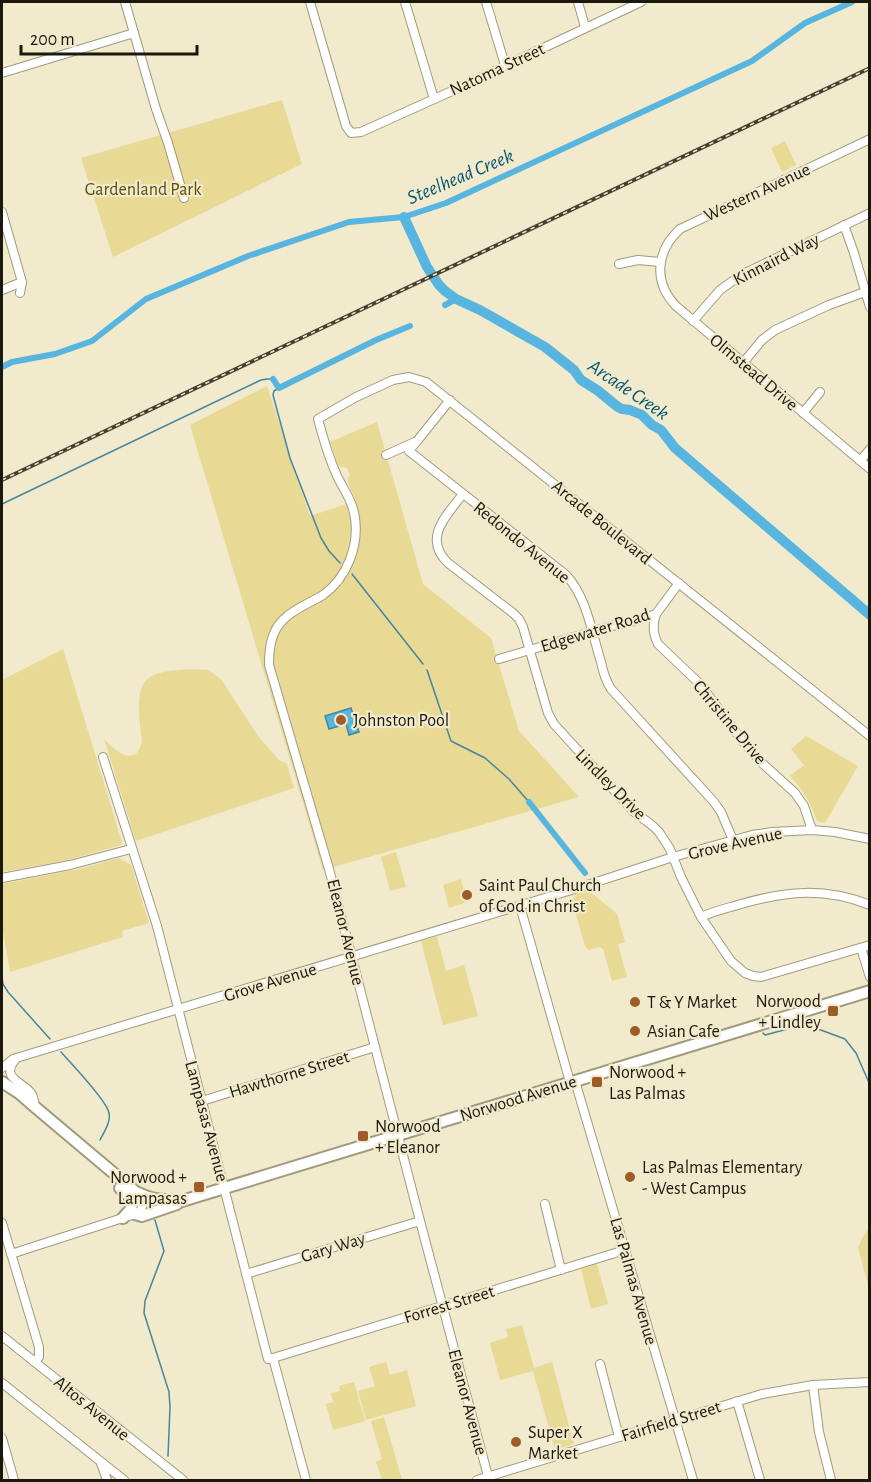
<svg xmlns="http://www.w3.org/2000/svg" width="871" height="1482" font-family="'Alegreya Sans',sans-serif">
  <rect width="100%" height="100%" fill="#f1eacc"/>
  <!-- green -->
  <g fill="#e8d995">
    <path d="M 282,100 L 302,164 L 113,257 L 81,158 Z"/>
    <path d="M 785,141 L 796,165 L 782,172 L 771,148 Z"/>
    <path d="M 267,386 L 310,516 L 356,501 L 348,483 L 348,478 L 350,475 L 347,468 L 340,467 L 338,464 L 330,442 L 377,422 L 423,584 L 491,638 L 519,731 L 579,797 L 323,870 L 190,425 Z"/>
    <path d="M 63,649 L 122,842 L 121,845 L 68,860 L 2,872 L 2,680 Z"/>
    <path d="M 192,669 L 208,670 L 221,679 L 258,736 L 279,760 L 287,764 L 294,788 L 136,841 L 104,739 C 114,750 136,770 142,741 C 140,724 133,687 150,677 C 162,670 179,670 192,669 Z"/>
    <path d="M 806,736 L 858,766 L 825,823 L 817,821 C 811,803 803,790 790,776 L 804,765 L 791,749 Z"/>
    <path d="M 396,852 L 406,887 L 390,891 L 381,857 Z"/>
    <path d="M 119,858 L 131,865 L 149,923 L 122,931 L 123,937 L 10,972 L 2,926 L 2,884 L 84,868 Z"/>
    <path d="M 461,879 L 467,902 L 449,908 L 443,885 Z"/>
    <path d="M 588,890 L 617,914 L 625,942 L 618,944 L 627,977 L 612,981 L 603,949 L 599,947 L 589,950 L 585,946 L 572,901 L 575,895 Z"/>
    <path d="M 437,936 L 446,971 L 464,965 L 478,1016 L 443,1025 L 421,941 Z"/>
    <path d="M 869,1228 L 869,1289 L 858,1247 L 864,1235 Z"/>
    <path d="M 597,1264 L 608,1304 L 591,1309 L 581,1269 Z"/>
    <path d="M 522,1325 L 534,1368 L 552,1362 L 574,1444 L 555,1450 L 533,1371 L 500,1380 L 490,1343 L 508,1337 L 506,1329 Z"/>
    <path d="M 386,1362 L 390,1375 L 407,1370 L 416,1406 L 366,1420 L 358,1391 L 375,1386 L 369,1367 Z"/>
    <path d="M 354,1382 L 365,1421 L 333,1430 L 326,1404 L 333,1402 L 331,1393 L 340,1391 L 339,1386 Z"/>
    <path d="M 384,1417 L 402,1480 L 382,1480 L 376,1462 L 382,1459 L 371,1421 Z"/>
  </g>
  <!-- water -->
  <path fill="#57b5df" stroke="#4586a0" stroke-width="1.5" d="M 351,708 L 359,732 L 349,735 L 346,724 L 329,729 L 325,716 Z"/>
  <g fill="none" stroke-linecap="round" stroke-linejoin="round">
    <!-- stream -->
    <g stroke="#4586a0" stroke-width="1.5">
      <path d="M 279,388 L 274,391 L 273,395 L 290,458 L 321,538 L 329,551 L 340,563"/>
      <path d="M 2,504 L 261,380 L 267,379 L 273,379"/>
      <path d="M 352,574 L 423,664"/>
      <path d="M 427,670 L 451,741 L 485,758 L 509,779 L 529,802"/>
      <path d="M 2,976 L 3,984 L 8,992 L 50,1039"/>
      <path d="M 763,1033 L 765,1035 L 799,1026 L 810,1026 L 845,1039 L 856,1053 L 870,1085"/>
      <path d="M 61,1052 C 71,1063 108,1102 109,1113 C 111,1122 104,1132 100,1140"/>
      <path d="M 155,1220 L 164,1251 L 145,1301 L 144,1313 L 169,1392 L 170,1407 L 168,1456"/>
    </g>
    <!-- canal -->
    <g stroke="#57b5df" stroke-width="6">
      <path d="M 445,305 L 456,299"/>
      <path d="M 2,367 L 12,362 L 55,354 L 92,341 L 146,299 L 248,256 L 349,222 L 404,217 L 446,203 L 752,61 L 805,23 L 852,2"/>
      <path d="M 273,379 L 279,388 L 283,386 L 376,340 L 410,326"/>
      <path d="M 529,802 L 585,873"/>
    </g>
    <!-- river -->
    <path stroke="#57b5df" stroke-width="10" d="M 404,217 L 427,267 L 439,285 L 445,291 L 456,299 L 480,310 L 545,347 L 574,370 L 581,380 L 597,390 L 618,407 L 622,409 L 630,410 L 642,415 L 652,425 L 661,430 L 675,448 L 870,615"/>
    <!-- minor casing -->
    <g stroke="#a19b7e" stroke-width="10">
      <g id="minor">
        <path d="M 125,2 L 156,109 L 168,143 L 184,198"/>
        <path d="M 310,2 L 346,126 L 351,133 L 361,132 L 452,91 L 641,2"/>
        <path d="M 405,2 L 434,99"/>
        <path d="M 486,2 L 505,65"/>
        <path d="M 578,2 L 585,27"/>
        <path d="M 2,73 L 134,33"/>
        <path d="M 870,139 L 680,229 C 656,251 653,282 676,306 L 870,469"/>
        <path d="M 2,212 L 22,282 L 20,293"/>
        <path d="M 844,225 L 854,253 L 870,307"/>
        <path d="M 619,264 L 638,260 L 660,262"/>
        <path d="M 2,290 L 22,282"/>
        <path d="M 693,321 L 720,290 L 741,275 L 870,213"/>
        <path d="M 743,363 L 762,340 L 775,330 L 829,305 L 865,292"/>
        <path d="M 803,413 L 820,392"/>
        <path d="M 417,441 L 409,451 L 566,575 C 587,597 592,634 601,662 C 603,672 606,681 611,689 L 714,802 L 721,812 L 733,840"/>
        <path d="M 386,455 L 417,441 L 450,400"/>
        <path d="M 860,461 L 870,449"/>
        <path d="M 463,494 C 447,515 422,538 448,563 L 513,613 L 519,619 L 523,627 L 548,713 L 554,724 L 633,811 L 653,826 L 659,832 L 670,849 L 681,877 L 701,917 L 731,961 L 745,973 L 753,976 L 761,977 L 870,945"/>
        <path d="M 656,614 C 652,625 653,634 658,644 L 700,684 L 744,743 L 762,763 L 795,793 L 804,806 L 812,830"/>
        <path d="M 499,659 L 611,626 L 624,624 L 656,614 L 679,583"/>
        <path d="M 103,757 L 157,926 L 268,1359 L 273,1358"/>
        <path d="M 2,878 L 70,865 L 131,849"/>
        <path d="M 520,906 L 570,1082"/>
        <path d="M 701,917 C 714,911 728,908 741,904 C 787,891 824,887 870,905"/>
        <path d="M 861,948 L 870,977"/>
        <path d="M 15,1060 C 0,1078 23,1082 31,1093 C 34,1096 34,1103 35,1107"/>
        <path d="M 2,1068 L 13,1059 L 578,888 L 673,857 L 752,835 L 772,832 L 812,830 L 835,832 L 870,839"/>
        <path d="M 575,1081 L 693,1480"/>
        <path d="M 202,1101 L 375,1047"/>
        <path d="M 545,1204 L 561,1270"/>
        <path d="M 2,1223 L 39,1347 L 39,1357 L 34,1362"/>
        <path d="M 11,1254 L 135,1214 L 141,1210 L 145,1197"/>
        <path d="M 246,1274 L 420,1221"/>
        <path d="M 2,1336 L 183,1480"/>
        <path d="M 273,1358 L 625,1250"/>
        <path d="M 273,1358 L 306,1480"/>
        <path d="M 600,1364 L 619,1437"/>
        <path d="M 2,1383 L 124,1480"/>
        <path d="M 813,1385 L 819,1432 L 831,1480"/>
        <path d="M 737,1401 L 760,1480"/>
        <path d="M 2,1438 L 14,1480"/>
        <path d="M 101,1463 L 107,1480"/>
        <path d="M 477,1480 L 762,1394 L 813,1385 L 870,1382"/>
        <path d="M 489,1480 L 420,1221 L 329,869 L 269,665 C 269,648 271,631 284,619 C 295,608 310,603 323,595 C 347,578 359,546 355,518 C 353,502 344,490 337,476 C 329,458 323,438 318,419 L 356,397 L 393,380 L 409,377 L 426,382 L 870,736"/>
      </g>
    </g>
    <!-- major casing -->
    <g stroke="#a19b7e" stroke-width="14">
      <g id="major">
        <path d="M 2,1082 L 19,1093 L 35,1107 L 136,1192 C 151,1200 165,1201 182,1201 L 870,991"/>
        <path d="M 120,1188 C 126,1193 136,1201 130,1210 C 128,1213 125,1215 123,1218"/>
        <path d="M 135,1214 L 142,1216 L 177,1204"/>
      </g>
    </g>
    <!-- minor -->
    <use href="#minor" stroke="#fff" stroke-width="8"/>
    <!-- major -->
    <use href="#major" stroke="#fff" stroke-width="10"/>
    <!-- rail casing -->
    <g stroke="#444032" stroke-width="4">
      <path id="rail" d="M 2,480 L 870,68"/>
    </g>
    <!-- rail -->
    <use href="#rail" stroke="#f1eacc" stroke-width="1.5" stroke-dasharray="4.5" stroke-linecap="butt"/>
  </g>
  <!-- markers -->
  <g fill="#9d5c28" stroke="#f1eacc" stroke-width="2">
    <circle cx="341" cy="720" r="6"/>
    <circle cx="467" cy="895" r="6"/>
    <circle cx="635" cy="1002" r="6"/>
    <rect x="827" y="1005" width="12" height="12" rx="3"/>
    <circle cx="635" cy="1031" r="6"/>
    <rect x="591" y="1076" width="12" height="12" rx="3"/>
    <rect x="357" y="1130" width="12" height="12" rx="3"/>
    <circle cx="630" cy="1177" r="6"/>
    <rect x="193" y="1181" width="12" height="12" rx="3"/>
    <circle cx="516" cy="1442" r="6"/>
  </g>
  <g text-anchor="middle" stroke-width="4.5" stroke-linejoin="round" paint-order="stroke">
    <!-- street labels -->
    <g font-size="18" fill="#1b180d" stroke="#f1eacc">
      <text transform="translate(497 69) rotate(-25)" y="6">Natoma Street</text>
      <text transform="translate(757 192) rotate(-25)" y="6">Western Avenue</text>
      <text transform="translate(776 259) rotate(-27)" y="6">Kinnaird Way</text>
      <text transform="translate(754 372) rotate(40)" y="6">Olmstead Drive</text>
      <text transform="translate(602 522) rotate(39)" y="6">Arcade Boulevard</text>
      <text transform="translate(522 542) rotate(39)" y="6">Redondo Avenue</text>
      <text transform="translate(595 630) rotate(-17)" y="6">Edgewater Road</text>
      <text transform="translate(730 722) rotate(50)" y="6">Christine Drive</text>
      <text transform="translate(611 784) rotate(45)" y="6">Lindley Drive</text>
      <text transform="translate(735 843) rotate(-13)" y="6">Grove Avenue</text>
      <text transform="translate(346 932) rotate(76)" y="6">Eleanor Avenue</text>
      <text transform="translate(270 982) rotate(-17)" y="6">Grove Avenue</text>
      <text transform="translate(289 1074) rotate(-17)" y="6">Hawthorne Street</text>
      <text transform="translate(518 1098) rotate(-17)" y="6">Norwood Avenue</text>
      <text transform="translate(207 1121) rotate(75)" y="6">Lampasas Avenue</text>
      <text transform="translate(333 1247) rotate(-17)" y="6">Gary Way</text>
      <text transform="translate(634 1281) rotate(74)" y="6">Las Palmas Avenue</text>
      <text transform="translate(449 1304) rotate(-17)" y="6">Forrest Street</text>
      <text transform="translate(468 1402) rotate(75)" y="6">Eleanor Avenue</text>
      <text transform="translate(92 1408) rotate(39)" y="6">Altos Avenue</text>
      <text transform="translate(671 1421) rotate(-17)" y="6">Fairfield Street</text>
    </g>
    <!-- park labels -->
    <g font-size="18" fill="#5c4f0c" stroke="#f1eacc">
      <text x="143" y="195">Gardenland Park</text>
    </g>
    <!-- poi labels -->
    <g font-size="18" fill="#1b180d" stroke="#f1eacc" text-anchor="start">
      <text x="353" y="726">Johnston Pool</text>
      <text x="479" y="891">Saint Paul Church<tspan x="479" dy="21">of God in Christ</tspan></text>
      <text x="821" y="1007" text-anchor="end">Norwood<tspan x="821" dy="21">+ Lindley</tspan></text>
      <text x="647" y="1008">T &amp; Y Market</text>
      <text x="647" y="1037">Asian Cafe</text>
      <text x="609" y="1078">Norwood +<tspan x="609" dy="21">Las Palmas</tspan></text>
      <text x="375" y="1132">Norwood<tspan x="375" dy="21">+ Eleanor</tspan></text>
      <text x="642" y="1173">Las Palmas Elementary<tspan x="642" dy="21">- West Campus</tspan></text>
      <text x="187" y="1183" text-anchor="end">Norwood +<tspan x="187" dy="21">Lampasas</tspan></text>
      <text x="528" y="1438">Super X<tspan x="528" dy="21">Market</tspan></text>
    </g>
    <!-- water labels -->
    <g font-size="20" font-style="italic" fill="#055672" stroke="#f1eacc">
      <text transform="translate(460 176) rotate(-23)" y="7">Steelhead Creek</text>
      <text transform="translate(629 389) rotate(34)" y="7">Arcade Creek</text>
    </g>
  </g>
  <!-- border -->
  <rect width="871" height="1482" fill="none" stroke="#1b180d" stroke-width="6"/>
  <!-- scale -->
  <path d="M21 45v9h176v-9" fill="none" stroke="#1b180d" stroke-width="3"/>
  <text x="30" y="45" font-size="18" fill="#1b180d" stroke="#f1eacc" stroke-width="4.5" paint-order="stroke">200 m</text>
</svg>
